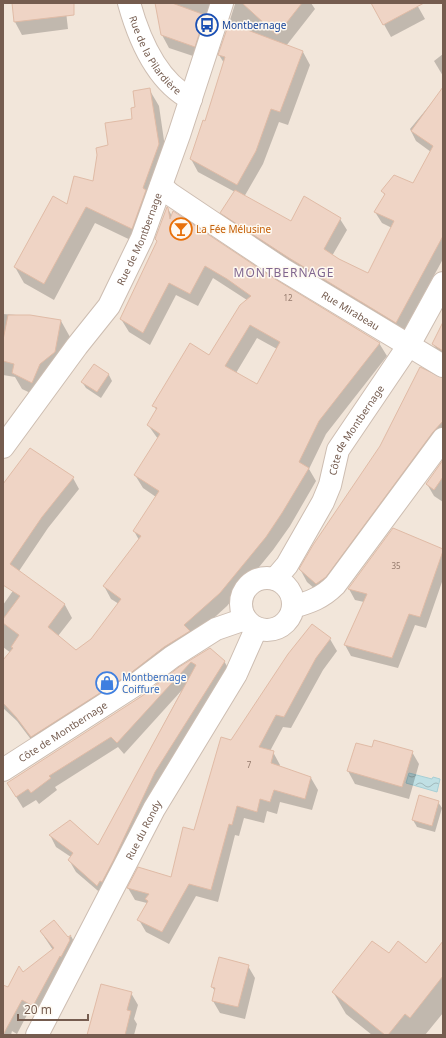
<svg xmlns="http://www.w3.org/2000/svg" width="446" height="1038" font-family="'Noto Sans',sans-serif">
  <defs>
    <pattern id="water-waves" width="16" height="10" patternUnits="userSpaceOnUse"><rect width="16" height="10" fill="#c0e0e4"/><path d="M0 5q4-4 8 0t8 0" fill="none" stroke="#a1b9bb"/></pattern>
  </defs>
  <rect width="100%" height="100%" fill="#fbf4eb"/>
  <!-- residential -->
  <rect fill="#f2e6da" x="3" y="3" width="440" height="1032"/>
  <!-- water -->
  <path fill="url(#water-waves)" stroke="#a7cfd5" d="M 409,773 L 432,779 L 433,777 L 440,779 L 437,792 L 406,783 Z"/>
  <!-- shadow -->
  <g fill="#0003" fill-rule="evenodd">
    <path d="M 13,3 L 65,3 L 68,29 L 22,35 L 15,22 Z"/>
    <path d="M 156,3 L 311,3 L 315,9 L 286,46 L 303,52 L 310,65 L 288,125 L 279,122 L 263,164 L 244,197 L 291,222 L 340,219 L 347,230 L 332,256 L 368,274 L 392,228 L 382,223 L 375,212 L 385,196 L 383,192 L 413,184 L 431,152 L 416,141 L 410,129 L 443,89 L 443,259 L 402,334 L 228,224 L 222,213 L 235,192 L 198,172 L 191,159 L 205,122 L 224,63 L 219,55 L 235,4 L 228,4 L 202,59 L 169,48 L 162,35 Z"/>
    <path d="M 372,3 L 416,3 L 425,19 L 391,37 Z"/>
    <path d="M 443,54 L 443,76 L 434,61 Z"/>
    <path d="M 149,89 L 159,106 L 167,161 L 141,245 L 95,223 L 54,300 L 24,283 L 15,267 L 68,205 L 94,183 L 109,146 L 133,120 L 136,108 Z"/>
    <path d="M 168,209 L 172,216 L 379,343 L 387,356 L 326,434 L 309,469 L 316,481 L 290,526 L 273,550 L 227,606 L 193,637 L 39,750 L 17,721 L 3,708 L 3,662 L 11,653 L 3,647 L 3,605 L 24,575 L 65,605 L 72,618 L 58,636 L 76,651 L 92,640 L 119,604 L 111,599 L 104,586 L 139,540 L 134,531 L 156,497 L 143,488 L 135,475 L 158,439 L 148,425 L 157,411 L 154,406 L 209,357 L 247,300 L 213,278 L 198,306 L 176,295 L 150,345 L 129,332 L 121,319 L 158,242 L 156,239 ZM 257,338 L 277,349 L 257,386 L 236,373 Z"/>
    <path d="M 3,314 L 30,316 L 61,321 L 70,337 L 64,368 L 41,398 L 22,389 L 15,377 L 3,375 Z"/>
    <path d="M 443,325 L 443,359 L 433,344 Z"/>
    <path d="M 94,365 L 109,375 L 112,381 L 101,398 L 86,388 L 82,382 Z"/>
    <path d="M 443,379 L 443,441 L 323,596 L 307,582 L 300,569 Z"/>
    <path d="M 443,462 L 443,502 L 434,496 L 427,484 Z"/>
    <path d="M 73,478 L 79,489 L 48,528 L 17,574 L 3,564 L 3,485 Z"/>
    <path d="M 443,550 L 443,579 L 426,628 L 415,625 L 398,668 L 351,656 L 345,645 L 364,602 L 355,600 L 349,589 Z"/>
    <path d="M 312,625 L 330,639 L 337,651 L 323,670 L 291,728 L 283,727 L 270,751 L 273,752 L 280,765 L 279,767 L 311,778 L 318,790 L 312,810 L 280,802 L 277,814 L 267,811 L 264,823 L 244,818 L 239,836 L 235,835 L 218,902 L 196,896 L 169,944 L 146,932 L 139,920 L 147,903 L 135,900 L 128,888 L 171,878 L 195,831 L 232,741 Z"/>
    <path d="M 210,649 L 224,661 L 231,673 L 104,896 L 76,872 L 69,860 L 71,857 L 56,847 L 50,835 L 98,847 L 182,690 L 124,754 L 118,747 L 55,787 L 57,790 L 39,804 L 36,800 L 23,808 L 15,795 L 180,668 Z"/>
    <path d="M 372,749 L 412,752 L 419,764 L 409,799 L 355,784 L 348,771 Z"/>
    <path d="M 438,802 L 442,808 L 435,832 L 417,827 L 413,820 Z"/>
    <path d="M 41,932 L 68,938 L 71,936 L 77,947 L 40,1017 L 29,1011 L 17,1034 L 12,1031 L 11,1035 L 3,1035 L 3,986 L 9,989 L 23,973 L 53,950 Z"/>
    <path d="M 443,943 L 443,1013 L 425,1035 L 372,1035 L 346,1014 L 333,992 L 389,954 L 426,964 Z"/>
    <path d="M 248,966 L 255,978 L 245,1019 L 220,1013 L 213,1001 L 215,991 L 212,987 Z"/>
    <path d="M 131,993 L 138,1005 L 134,1019 L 137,1024 L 134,1035 L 88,1035 Z"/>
  </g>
  <!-- building -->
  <g fill="#efd4c5" stroke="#e0bba6" fill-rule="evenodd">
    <path d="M 12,3 L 74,3 L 74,15 L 14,22 Z"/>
    <path d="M 155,3 L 172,3 L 205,15 L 195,47 L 161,35 Z"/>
    <path d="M 242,3 L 302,3 L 277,35 Z"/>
    <path d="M 371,3 L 424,3 L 383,25 Z"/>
    <path d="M 229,23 L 303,51 L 280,112 L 271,109 L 256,151 L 237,185 L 190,159 L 203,120 L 205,121 L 225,57 L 218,55 Z"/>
    <path d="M 443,87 L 443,236 L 396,323 L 289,258 L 220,213 L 235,190 L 291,221 L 304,196 L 341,218 L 324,249 L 339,259 L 368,273 L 394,221 L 374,212 L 385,194 L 381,191 L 394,175 L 413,183 L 433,146 L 411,131 Z"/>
    <path d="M 150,88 L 159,144 L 143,188 L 146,190 L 132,229 L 86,207 L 44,284 L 14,267 L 53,196 L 67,204 L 74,176 L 93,181 L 97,155 L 96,148 L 108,145 L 105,123 L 132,119 L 131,108 L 135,107 L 133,91 Z"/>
    <path d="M 167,207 L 168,208 L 170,219 L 173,211 L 275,279 L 380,343 L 319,421 L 299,462 L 309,468 L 282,513 L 266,537 L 220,593 L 184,625 L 190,631 L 164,647 L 128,675 L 31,737 L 16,717 L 3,703 L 3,660 L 13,648 L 11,647 L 19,635 L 3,623 L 3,619 L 20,596 L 3,585 L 3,484 L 30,448 L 74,477 L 42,517 L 10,564 L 65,604 L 48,627 L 76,650 L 91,639 L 121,599 L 103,586 L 141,536 L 133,531 L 159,491 L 134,475 L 160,434 L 147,425 L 157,408 L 152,406 L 190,343 L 209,355 L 240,305 L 251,296 L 227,279 L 205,266 L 190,294 L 169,283 L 143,333 L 120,319 L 157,241 L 155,239 ZM 250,325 L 280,342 L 257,384 L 225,366 Z"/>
    <path d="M 8,315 L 30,315 L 61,320 L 55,352 L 40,364 L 32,383 L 12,373 L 14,364 L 3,361 L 3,340 Z"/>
    <path d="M 443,322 L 443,351 L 432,344 Z"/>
    <path d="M 94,364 L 109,374 L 97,392 L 81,382 Z"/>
    <path d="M 420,367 L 443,378 L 443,421 L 433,432 L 326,577 L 316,584 L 299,569 L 313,545 L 380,446 Z"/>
    <path d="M 443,460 L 443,477 L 434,490 L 426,484 Z"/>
    <path d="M 393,528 L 443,549 L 443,551 L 420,617 L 409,614 L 392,658 L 344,645 L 367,594 L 348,589 Z"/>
    <path d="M 312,624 L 331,638 L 316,658 L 284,717 L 276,715 L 259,747 L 274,751 L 271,763 L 311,777 L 305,799 L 274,790 L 270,802 L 260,799 L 257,812 L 237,806 L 232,825 L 229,824 L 211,890 L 189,884 L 162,932 L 137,920 L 148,901 L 145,899 L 149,894 L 127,888 L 138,867 L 171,877 L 183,827 L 194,830 L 221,737 L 231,740 L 288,654 Z"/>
    <path d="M 210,648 L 225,661 L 155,772 L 113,861 L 102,882 L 100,881 L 97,886 L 68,860 L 73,853 L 49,835 L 70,820 L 98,845 L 196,665 L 191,662 L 117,743 L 111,737 L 49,776 L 51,778 L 31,793 L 28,789 L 16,797 L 7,783 L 142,696 L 179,667 Z"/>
    <path d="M 374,740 L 413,751 L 402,787 L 347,771 L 356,743 L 372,747 Z"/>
    <path d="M 419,795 L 439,801 L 432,826 L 412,820 Z"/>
    <path d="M 54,920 L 68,937 L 71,935 L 69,938 L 70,940 L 61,957 L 60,956 L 33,1006 L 22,1000 L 3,1035 L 3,985 L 8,987 L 19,966 L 23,972 L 54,948 L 40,931 Z"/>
    <path d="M 372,941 L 389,953 L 398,941 L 426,963 L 443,941 L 443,976 L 410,1018 L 405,1014 L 388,1035 L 385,1035 L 332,992 Z"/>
    <path d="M 219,957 L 249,965 L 238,1007 L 212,1001 L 215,988 L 211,987 Z"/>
    <path d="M 101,984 L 132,992 L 127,1010 L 131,1011 L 125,1035 L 87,1035 Z"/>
  </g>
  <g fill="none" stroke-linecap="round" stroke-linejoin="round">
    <!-- minor casing -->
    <g stroke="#cdbdb1" stroke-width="24">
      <g id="minor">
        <path id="s1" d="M 129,3 C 139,39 156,81 191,99"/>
        <path id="s2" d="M 161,186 L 170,194 L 282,269 L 443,366"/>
        <path id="s3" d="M 3,447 L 77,346 L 109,306 L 142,238 L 179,135 L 222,3"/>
        <circle cx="267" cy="604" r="26"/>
        <path id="s4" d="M 275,579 L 287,565 L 323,502 L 330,485 L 338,450 L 409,345 L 443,283"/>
        <path d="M 293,607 C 310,602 322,598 335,585 L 443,439"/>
        <path id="s5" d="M 3,770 L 135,685 L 172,657 L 216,629 L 245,619"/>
        <path id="s6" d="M 37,1035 L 154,809 L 236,674 L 256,629"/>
      </g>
    </g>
    <!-- minor -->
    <use href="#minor" stroke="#fff" stroke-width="22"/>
  </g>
  <!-- icons -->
  <defs>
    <g id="bus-ring" transform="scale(1.15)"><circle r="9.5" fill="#fef9f1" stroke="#1a4fb4" stroke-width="1.5"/><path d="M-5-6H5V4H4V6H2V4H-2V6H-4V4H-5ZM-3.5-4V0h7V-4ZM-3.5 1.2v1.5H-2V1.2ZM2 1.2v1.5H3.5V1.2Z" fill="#1a4fb4"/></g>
    <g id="bar-ring" transform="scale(1.15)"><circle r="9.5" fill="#fef9f1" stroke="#e8710a" stroke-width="1.5"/><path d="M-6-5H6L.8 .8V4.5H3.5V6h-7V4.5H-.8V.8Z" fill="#e8710a"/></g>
    <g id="shop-ring" transform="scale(1.15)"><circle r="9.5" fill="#fef9f1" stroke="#3f7fe0" stroke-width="1.5"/><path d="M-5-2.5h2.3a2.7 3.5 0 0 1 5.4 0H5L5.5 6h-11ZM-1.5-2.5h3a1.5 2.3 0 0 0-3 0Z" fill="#3f7fe0"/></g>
  </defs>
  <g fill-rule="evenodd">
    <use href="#bus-ring" x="207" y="25"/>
    <use href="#bar-ring" x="181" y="229"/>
    <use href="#shop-ring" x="107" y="683"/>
  </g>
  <g text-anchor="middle" stroke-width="3" stroke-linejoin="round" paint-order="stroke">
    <!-- number labels -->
    <g font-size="8" fill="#947a6c">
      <text x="288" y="301">12</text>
      <text x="396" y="569">35</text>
      <text x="249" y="768">7</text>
    </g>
    <!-- transit labels -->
    <g font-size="10" fill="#164399" stroke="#fef9f1" text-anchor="start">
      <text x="222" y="29">Montbernage</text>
    </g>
    <!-- street labels -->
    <g font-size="10" fill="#755c4f" stroke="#fef9f1">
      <text dy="4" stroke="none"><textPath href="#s1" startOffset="59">Rue de la Pilardière</textPath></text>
      <text dy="4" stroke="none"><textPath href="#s3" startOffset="250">Rue de Montbernage</textPath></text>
      <text dy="4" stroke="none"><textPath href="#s2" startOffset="227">Rue Mirabeau</textPath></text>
      <text dy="4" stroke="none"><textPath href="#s4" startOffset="171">Côte de Montbernage</textPath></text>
      <text dy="4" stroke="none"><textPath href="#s5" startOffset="71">Côte de Montbernage</textPath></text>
      <text dy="4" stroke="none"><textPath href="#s6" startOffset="231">Rue du Rondy</textPath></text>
    </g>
    <!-- food labels -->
    <g font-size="10" fill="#c56008" stroke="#fef9f1" text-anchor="start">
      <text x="196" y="233">La Fée Mélusine</text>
    </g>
    <!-- shop labels -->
    <g font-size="10" fill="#366cbe" stroke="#fef9f1" text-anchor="start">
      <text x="122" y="681">Montbernage<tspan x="122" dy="12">Coiffure</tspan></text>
    </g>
    <!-- quarter labels -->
    <g font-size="12" letter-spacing="1" fill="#816790" stroke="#fef9f1">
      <text x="284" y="277">MONTBERNAGE</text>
    </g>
  </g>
  <!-- border -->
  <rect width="446" height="1038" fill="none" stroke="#755c4f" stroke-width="8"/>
  <!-- scale -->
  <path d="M18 1014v6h70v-6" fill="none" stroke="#755c4f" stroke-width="2"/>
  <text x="24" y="1014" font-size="12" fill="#755c4f" stroke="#fef9f1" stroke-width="3" paint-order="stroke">20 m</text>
</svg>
